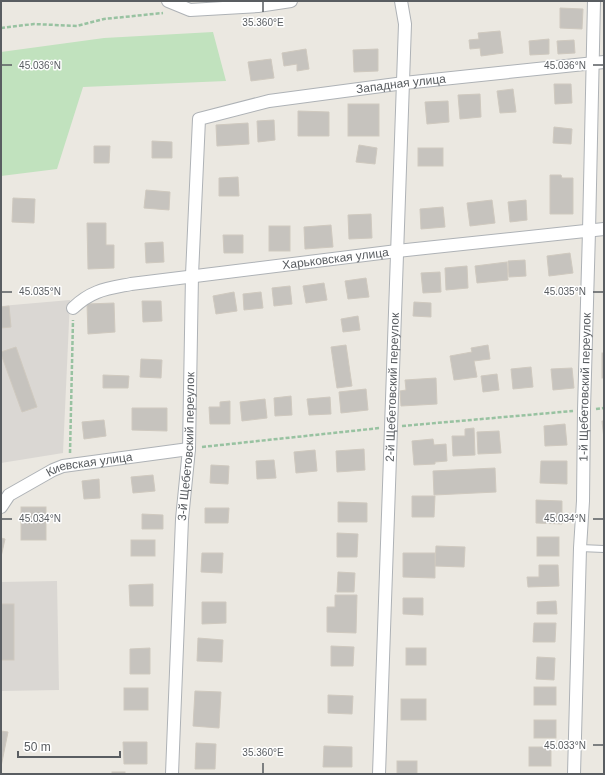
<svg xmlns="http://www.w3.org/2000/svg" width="605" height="775" font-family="Helvetica,sans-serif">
  <rect width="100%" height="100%" fill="#ebe8e1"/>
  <!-- industrial -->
  <g fill="#dad7d3">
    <path d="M 70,300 L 63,453 L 1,463 L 1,306 Z"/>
    <path d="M 57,581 L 59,690 L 1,691 L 1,582 Z"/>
  </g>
  <!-- green -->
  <path fill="#c1e2be" d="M 213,32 L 226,81 L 83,87 L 57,169 L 1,176 L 1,52 L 104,38 Z"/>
  <!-- building -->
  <g fill="#c6c3be" stroke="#cfc9bf">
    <path d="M 560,8 L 583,9 L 582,29 L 560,28 Z"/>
    <path d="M 500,31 L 503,53 L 481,56 L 480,48 L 470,49 L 469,40 L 479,39 L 478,33 Z"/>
    <path d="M 549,39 L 549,54 L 530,55 L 529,41 Z"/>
    <path d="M 574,40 L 575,53 L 558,54 L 557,41 Z"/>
    <path d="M 306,49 L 309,69 L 297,71 L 297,64 L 284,66 L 282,53 Z"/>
    <path d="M 378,49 L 378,71 L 354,72 L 353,50 Z"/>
    <path d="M 271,59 L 274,78 L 251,81 L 248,62 Z"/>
    <path d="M 554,84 L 571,84 L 572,103 L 555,104 Z"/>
    <path d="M 513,89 L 516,112 L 500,113 L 497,91 Z"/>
    <path d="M 480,94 L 481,117 L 460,119 L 458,95 Z"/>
    <path d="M 448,101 L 449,122 L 427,124 L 425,102 Z"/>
    <rect x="348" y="104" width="31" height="32"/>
    <path d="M 298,111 L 329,112 L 329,136 L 298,136 Z"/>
    <path d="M 274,120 L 275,140 L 258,142 L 257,121 Z"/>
    <path d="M 248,123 L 249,144 L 217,146 L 216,125 Z"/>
    <path d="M 554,127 L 572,129 L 571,144 L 553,143 Z"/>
    <path d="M 152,141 L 172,142 L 172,158 L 152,158 Z"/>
    <path d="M 359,145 L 377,148 L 375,164 L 356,162 Z"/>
    <path d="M 94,146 L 110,146 L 109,163 L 94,163 Z"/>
    <rect x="418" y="148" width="25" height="18"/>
    <path d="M 550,175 L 561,175 L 562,178 L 573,178 L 573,214 L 550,214 Z"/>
    <path d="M 238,177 L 239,196 L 219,196 L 219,178 Z"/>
    <path d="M 146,190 L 170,192 L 169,210 L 144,208 Z"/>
    <path d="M 13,198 L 35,199 L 34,223 L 12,222 Z"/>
    <path d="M 492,200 L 495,223 L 470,226 L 467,203 Z"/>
    <path d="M 526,200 L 527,220 L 510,222 L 508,202 Z"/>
    <path d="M 443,207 L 445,227 L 421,229 L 420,209 Z"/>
    <path d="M 371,214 L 372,238 L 349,239 L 348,215 Z"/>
    <path d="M 87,223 L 106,223 L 106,245 L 114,245 L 114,268 L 88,269 Z"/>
    <path d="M 331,225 L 333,247 L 305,249 L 304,227 Z"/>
    <rect x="269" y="226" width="21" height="25"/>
    <path d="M 223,235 L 243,235 L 243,253 L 224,253 Z"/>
    <path d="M 163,242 L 164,262 L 146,263 L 145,243 Z"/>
    <path d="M 570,253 L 573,273 L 549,276 L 547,256 Z"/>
    <path d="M 525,260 L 526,276 L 509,277 L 508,261 Z"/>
    <path d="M 507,262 L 508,280 L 477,283 L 475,266 Z"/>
    <path d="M 467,266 L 468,288 L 446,290 L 445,268 Z"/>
    <path d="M 440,272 L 441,292 L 423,293 L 421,273 Z"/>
    <path d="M 366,278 L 369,297 L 348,299 L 345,281 Z"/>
    <path d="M 324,283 L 327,300 L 306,303 L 303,286 Z"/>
    <path d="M 290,286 L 292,304 L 274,306 L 272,288 Z"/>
    <path d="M 234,292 L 237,311 L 216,314 L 213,296 Z"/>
    <path d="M 261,292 L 263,308 L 244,310 L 243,294 Z"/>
    <path d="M 142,301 L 161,301 L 162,321 L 143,322 Z"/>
    <path d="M 414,302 L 431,303 L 431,317 L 413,316 Z"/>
    <path d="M 114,303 L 115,332 L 88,334 L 87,304 Z"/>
    <path d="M 9,306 L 11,327 L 1,328 L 1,307 Z"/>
    <path d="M 358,316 L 360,330 L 343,332 L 341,319 Z"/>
    <path d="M 346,345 L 352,386 L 337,388 L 331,347 Z"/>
    <path d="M 488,345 L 490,359 L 474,361 L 477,377 L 454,380 L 450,356 L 472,352 L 471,348 Z"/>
    <path d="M 16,347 L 37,407 L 22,412 L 1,354 L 1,352 Z"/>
    <rect x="602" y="353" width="2" height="25"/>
    <path d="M 141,359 L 162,360 L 161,378 L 140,377 Z"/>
    <path d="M 531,367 L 533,387 L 513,389 L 511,369 Z"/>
    <path d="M 572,368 L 574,388 L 553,390 L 551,369 Z"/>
    <path d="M 497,374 L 499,390 L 483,392 L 481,376 Z"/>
    <path d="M 103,375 L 129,376 L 128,388 L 103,388 Z"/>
    <path d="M 436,378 L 437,404 L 401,406 L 400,391 L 406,390 L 405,380 Z"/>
    <path d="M 366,389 L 368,410 L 341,413 L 339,392 Z"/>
    <path d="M 291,396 L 292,415 L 275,416 L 274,398 Z"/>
    <path d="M 330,397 L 331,414 L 309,415 L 307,399 Z"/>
    <path d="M 265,399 L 267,418 L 242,421 L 240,402 Z"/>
    <path d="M 230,401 L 230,424 L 210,424 L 209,407 L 220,407 L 220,402 Z"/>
    <path d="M 132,408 L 167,408 L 167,431 L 132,430 Z"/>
    <path d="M 104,420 L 106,436 L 84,439 L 82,422 Z"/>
    <path d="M 602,421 L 604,421 L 604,439 Z"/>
    <path d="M 565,424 L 567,445 L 545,446 L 544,426 Z"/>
    <path d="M 474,428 L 475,455 L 453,456 L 452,436 L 465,436 L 465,429 Z"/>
    <path d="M 499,431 L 501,453 L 478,454 L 477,432 Z"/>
    <path d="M 433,439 L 434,445 L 446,444 L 447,461 L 435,462 L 435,464 L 414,465 L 412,441 Z"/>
    <path d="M 364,449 L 365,470 L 337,472 L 336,451 Z"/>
    <path d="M 315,450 L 317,471 L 296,473 L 294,452 Z"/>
    <path d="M 274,460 L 276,478 L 257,479 L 256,461 Z"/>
    <path d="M 541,461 L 567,461 L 567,484 L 540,483 Z"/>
    <path d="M 211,465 L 229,466 L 228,484 L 210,483 Z"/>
    <path d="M 495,468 L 496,492 L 434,495 L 433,471 Z"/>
    <path d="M 153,475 L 155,491 L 133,493 L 131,477 Z"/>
    <path d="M 99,479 L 100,498 L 84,499 L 82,481 Z"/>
    <path d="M 412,496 L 435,496 L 434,517 L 412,517 Z"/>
    <path d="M 536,500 L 562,501 L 562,524 L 536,523 Z"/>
    <path d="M 338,502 L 367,503 L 367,522 L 338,522 Z"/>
    <rect x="21" y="507" width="25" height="33"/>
    <path d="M 205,508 L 229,508 L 228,523 L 205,523 Z"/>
    <path d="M 142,514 L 163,515 L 163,529 L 142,529 Z"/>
    <path d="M 337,533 L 358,534 L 357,557 L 337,557 Z"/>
    <rect x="537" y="537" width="22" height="19"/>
    <path d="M 1,538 L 5,539 L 1,557 Z"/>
    <rect x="131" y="540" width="24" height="16"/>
    <path d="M 436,546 L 465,547 L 464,567 L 435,566 Z"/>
    <path d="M 202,553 L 223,553 L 222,573 L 201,572 Z"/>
    <path d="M 403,553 L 435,553 L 435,578 L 403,577 Z"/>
    <path d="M 539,565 L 558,565 L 559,586 L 528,587 L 527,577 L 539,577 Z"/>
    <path d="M 338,572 L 355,573 L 354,592 L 337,592 Z"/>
    <path d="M 153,584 L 153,606 L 130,606 L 129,585 Z"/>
    <path d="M 335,595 L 357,595 L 356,633 L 327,632 L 327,607 L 335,607 Z"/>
    <path d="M 403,598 L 423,598 L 423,615 L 403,614 Z"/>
    <path d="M 556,601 L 557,614 L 537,614 L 537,602 Z"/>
    <path d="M 202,602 L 226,602 L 226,623 L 202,624 Z"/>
    <rect x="1" y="604" width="13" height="56"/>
    <path d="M 534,623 L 556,623 L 555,642 L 533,642 Z"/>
    <path d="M 198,638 L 223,640 L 222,662 L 197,661 Z"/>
    <path d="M 331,646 L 354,647 L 353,666 L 331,666 Z"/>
    <path d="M 150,648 L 150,674 L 130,674 L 130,649 Z"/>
    <rect x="406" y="648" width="20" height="17"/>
    <path d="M 537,657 L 555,658 L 554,680 L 536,679 Z"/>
    <rect x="534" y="687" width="22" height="18"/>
    <rect x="124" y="688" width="24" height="22"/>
    <path d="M 195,691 L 221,692 L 219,728 L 193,726 Z"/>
    <path d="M 328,695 L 353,696 L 352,714 L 328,713 Z"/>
    <rect x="401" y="699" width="25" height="21"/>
    <rect x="534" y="720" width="22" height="18"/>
    <path d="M 1,731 L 8,732 L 1,767 Z"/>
    <path d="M 123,742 L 147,742 L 147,764 L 124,764 Z"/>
    <path d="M 196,743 L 216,744 L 215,769 L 195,769 Z"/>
    <path d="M 324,746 L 352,747 L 352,767 L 323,767 Z"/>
    <rect x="529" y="747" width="22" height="19"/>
    <rect x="397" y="761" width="20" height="13"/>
    <rect x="112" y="772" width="13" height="2"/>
  </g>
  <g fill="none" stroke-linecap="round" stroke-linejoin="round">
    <!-- service casing -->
    <g stroke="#aeb2b6" stroke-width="8">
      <path id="service" d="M 580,548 L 604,549"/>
    </g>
    <!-- minor casing -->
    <g stroke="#aeb2b6" stroke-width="14">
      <g id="minor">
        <path d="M 168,1 L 190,10 L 258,6 L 291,1"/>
        <path id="s1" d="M 73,308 C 92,290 106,289 131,284 L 397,251 L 604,229"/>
        <path id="s2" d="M 1,507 L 9,495 L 53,470 L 63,466 L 189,449"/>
        <path id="s3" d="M 172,774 L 182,519 L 189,449 L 192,275 L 199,119 L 269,101 L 404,83 L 604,62"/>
        <path id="s4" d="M 379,774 L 405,24 L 401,1"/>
        <path id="s5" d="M 574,774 L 580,548 L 583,501 L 584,410 L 589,231 L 594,1"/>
      </g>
    </g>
    <!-- path -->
    <g stroke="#98c2a1" stroke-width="2.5" stroke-dasharray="4 2" stroke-linecap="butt">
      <path d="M 1,28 L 34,24 L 77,26 L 104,19 L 163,13"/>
      <path d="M 596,409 L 604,408"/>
      <path d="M 402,426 L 573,411"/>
      <path d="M 202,447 L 380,428"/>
      <path d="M 70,453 L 73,320"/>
    </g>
    <!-- service -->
    <use href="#service" stroke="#fff" stroke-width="6"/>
    <!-- minor -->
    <use href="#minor" stroke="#fff" stroke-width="12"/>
  </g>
  <!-- ticks -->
  <path fill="none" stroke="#595d61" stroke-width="1.5" d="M 263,2 L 263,12M 2,65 L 12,65M 593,65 L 603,65M 2,292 L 12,292M 593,292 L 603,292M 2,519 L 12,519M 593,519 L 603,519M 593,745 L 603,745M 263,763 L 263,773"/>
  <g text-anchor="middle" stroke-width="3" stroke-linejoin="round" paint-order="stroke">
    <!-- street labels -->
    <g font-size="12" fill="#595d61" stroke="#fff">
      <text dy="4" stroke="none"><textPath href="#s3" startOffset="861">Западная улица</textPath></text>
      <text dy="4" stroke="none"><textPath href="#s1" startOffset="270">Харьковская улица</textPath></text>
      <text dy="4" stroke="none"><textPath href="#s4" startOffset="387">2-й Щебетовский переулок</textPath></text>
      <text dy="4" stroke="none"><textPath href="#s5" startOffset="387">1-й Щебетовский переулок</textPath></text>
      <text dy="4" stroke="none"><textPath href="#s3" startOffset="328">3-й Щебетовский переулок</textPath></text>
      <text dy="4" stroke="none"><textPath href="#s2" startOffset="102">Киевская улица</textPath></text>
    </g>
  </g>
  <g font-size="10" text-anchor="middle" fill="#595d61" stroke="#fff" stroke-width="3" stroke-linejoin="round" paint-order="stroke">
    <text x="263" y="26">35.360°E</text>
    <text x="40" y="69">45.036°N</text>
    <text x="565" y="69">45.036°N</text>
    <text x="40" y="295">45.035°N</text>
    <text x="565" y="295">45.035°N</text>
    <text x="40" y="522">45.034°N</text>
    <text x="565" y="522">45.034°N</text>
    <text x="565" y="749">45.033°N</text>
    <text x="263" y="756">35.360°E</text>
  </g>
  <!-- border -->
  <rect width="605" height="775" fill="none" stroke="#595d61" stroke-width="4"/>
  <!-- scale -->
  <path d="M18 751v6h102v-6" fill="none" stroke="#595d61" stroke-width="2"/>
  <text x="24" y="751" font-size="12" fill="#595d61" stroke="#ffffff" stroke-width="3" paint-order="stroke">50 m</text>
</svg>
